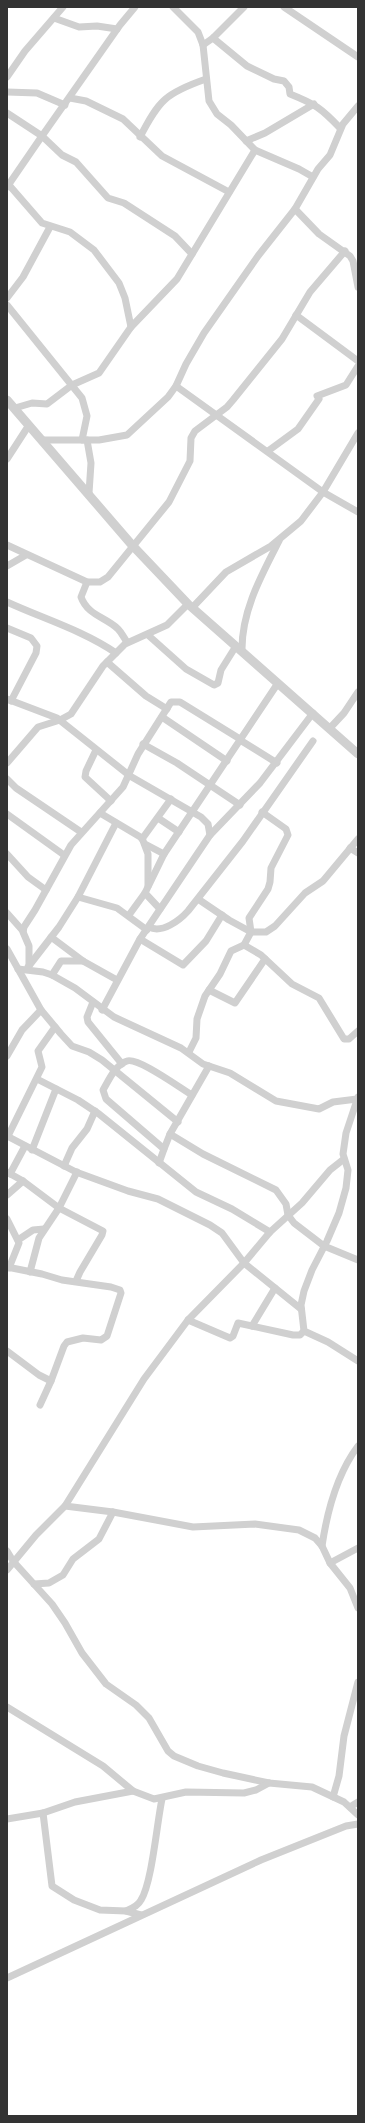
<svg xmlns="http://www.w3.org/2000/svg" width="365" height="2123" font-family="'Golos Text',sans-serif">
  <rect width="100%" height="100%" fill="#fff"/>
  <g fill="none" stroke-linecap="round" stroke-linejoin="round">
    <!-- minor -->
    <g stroke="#d0d0d0" stroke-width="7">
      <path d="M 173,7 L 198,32 L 203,45 L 209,101 L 217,114 L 231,125 L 255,150 L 299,169 L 313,177"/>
      <path d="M 284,7 L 358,57"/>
      <path d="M 54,18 L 79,27 L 97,26 L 117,29"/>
      <path d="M 213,38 L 247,66 L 274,79 L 284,81 L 289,87 L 290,94 C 315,104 321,108 340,128"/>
      <path d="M 203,45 L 213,38 L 244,7"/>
      <path d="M 7,77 L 25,51 L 63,7"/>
      <path d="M 7,92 L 37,93 L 65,105"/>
      <path d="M 70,98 L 86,101 L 123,119 L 162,156 L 229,192"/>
      <path d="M 7,113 L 42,136 L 120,25 L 135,7"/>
      <path d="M 140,137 C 159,100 166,93 206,79"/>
      <path d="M 246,141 L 265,133 L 314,104"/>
      <path d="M 9,185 L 42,223 L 70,232 L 94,250 L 119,283 L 125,298 L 131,327 L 99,373 L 72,385 L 47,404 L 32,403 L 15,408"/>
      <path d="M 7,187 L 42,136 L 62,155 L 76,162 L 108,198 L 124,203 L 175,236 L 192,254"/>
      <path d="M 295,209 L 319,234 L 350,256 L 353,261 L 358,287"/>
      <path d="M 7,298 L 23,277 L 50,227"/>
      <path d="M 7,305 L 82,398 L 87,416 L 82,440"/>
      <path d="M 296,315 L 358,361"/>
      <path d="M 131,327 L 177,279 L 255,150"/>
      <path d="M 176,386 L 323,492 L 358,512"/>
      <path d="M 317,396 L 346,385 L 358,366"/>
      <path d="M 42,440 L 99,440 L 127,435 L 168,397 L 176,386 L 186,364 L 204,333 L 258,256 L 295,209 L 318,169 L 330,155 L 343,124 L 358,106"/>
      <path d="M 87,440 L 91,463 L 89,493"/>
      <path d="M 268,451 L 298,429 L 319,399"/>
      <path d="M 7,459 L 29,425"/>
      <path d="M 7,545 L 87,582 L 100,582 L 108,577 L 169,502 L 190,461 L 191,438 L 195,431 L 227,407 L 233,400 L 282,339 L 310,292 L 345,251"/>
      <path d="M 7,566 L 26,555"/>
      <path d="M 87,582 L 81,597 C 88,616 106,617 118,629 C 122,633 124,638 127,642"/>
      <path d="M 7,602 C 44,619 82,630 116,653"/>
      <path d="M 192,608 L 226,572 L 271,546 L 301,521 L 323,492 L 358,433"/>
      <path d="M 7,628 L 31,638 L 37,646 L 36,653 L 11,701"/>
      <path d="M 148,635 L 186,669 L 214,685 L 218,683 L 221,670 L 236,646"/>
      <path d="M 242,652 C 241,612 261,576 279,541"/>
      <path d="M 107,662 L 146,696 L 167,709"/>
      <path d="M 7,699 L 57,718 L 130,776 L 201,817 L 208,824 L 210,835"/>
      <path d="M 162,717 L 227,761"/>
      <path d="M 330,728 L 344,713 L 358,692"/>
      <path d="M 240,740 L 277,763"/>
      <path d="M 143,744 L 177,763 L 240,805"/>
      <path d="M 96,750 L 86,771 L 85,777 L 111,801"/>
      <path d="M 7,763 L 38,727 L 60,720 L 71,714 L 103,666 L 125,644 L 167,625 L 188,604"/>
      <path d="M 7,779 L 16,788 L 81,832"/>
      <path d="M 100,813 L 142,838 L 148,854 L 148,886"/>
      <path d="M 7,814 L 64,855"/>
      <path d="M 158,818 L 179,832"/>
      <path d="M 142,839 L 171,799"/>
      <path d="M 145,844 L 164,854"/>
      <path d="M 350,848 L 358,853"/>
      <path d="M 7,854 L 28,877 L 46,890"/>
      <path d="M 145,893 L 160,909"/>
      <path d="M 78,897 L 117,908 L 147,930"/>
      <path d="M 198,899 L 229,920 L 251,932 L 266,932 L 275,926 L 305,893 L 323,881 L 358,839"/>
      <path d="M 7,913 L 23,931"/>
      <path d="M 129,915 L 145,893 L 164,854 L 278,683"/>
      <path d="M 149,927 C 162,934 180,920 188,911 L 243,841 L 313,741"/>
      <path d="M 51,937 L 83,961 L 117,980"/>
      <path d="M 140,939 L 183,965 L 206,941 L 222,915"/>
      <path d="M 244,945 L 261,955 L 292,984 L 319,998 L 344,1039 L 349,1039 L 358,1031"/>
      <path d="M 7,949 L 41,1010 L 61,1034 L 72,1046 L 89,1052 L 102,1060 L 178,1122"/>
      <path d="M 29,966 L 29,946 L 23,932 L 24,927 L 35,910 L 71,845 L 123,787 L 138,754 L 171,702 L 180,702 L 240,739"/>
      <path d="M 28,967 L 59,927 L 78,897 L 116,823"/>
      <path d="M 18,969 L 43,972 L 52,975 L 75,988 L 114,1017 L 181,1048 L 203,1064 L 230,1073 L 276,1101 L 319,1109 L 333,1102 L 357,1099"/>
      <path d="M 52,975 L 61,961 L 83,961"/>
      <path d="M 209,990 L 235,1003 L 265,959"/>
      <path d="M 93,1002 L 87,1017 L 88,1022 L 122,1064"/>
      <path d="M 102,1010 L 140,939 L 210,835 L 260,783 L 313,713"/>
      <path d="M 189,1052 L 196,1038 L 197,1019 L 205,996 L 220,974 L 231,951 L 244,945 L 251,932 L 249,918 L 268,889 L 270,882 L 271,868 L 288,835 L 286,829 L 262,812"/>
      <path d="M 7,1056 L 22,1030 L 41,1010"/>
      <path d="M 37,1079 L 78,1100 L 99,1114 L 196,1192 L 232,1209 L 270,1232"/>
      <path d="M 358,1097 L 346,1133 L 343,1154 L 348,1170 L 346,1188 L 339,1213 L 327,1241 L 312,1270 L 304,1291 L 301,1305 L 304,1331 L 328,1342 L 358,1361"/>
      <path d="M 170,1134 L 203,1154 L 276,1190 L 286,1204 L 288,1215 L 294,1223 L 324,1246 L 358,1260"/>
      <path d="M 7,1136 L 76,1172 L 128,1191 L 158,1199 L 210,1225 L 222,1233 L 244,1263 L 301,1309"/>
      <path d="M 8,1136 L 42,1067 L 38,1051 L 55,1027"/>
      <path d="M 164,1149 L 170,1134 L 209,1066"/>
      <path d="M 32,1150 L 56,1089"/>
      <path d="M 159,1163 L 164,1149 L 106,1099 L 103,1090 C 109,1080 115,1065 127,1061 C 138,1057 180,1088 192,1095"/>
      <path d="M 64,1166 L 72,1148 L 87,1129 L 95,1111"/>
      <path d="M 7,1172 L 23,1181 L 59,1208 L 103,1231 L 102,1235 L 80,1272 L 76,1281"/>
      <path d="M 10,1174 L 25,1146"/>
      <path d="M 7,1195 L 23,1181"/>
      <path d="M 7,1219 L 19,1243 L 9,1268"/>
      <path d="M 18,1240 L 33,1230 L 44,1229"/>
      <path d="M 7,1267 L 42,1274 L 62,1280 L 111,1287 L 120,1290 L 121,1293 L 107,1336 L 101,1340 L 83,1338 L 67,1342 L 64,1346 L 51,1381 L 40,1405"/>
      <path d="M 30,1272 L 39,1238 L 59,1208 L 77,1172"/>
      <path d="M 188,1320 L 230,1338 L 233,1336 L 238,1323 L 293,1335 L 300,1335 L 304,1331"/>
      <path d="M 252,1326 L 275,1288"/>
      <path d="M 7,1351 L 39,1375 L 51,1381"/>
      <path d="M 65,1506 L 144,1379 L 188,1320 L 244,1263 L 270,1232 L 302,1203 L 330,1170 L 344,1159"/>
      <path d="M 322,1546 C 327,1512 337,1474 358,1446"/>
      <path d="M 7,1551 L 13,1561 L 52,1604 L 65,1623 L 82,1653 L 106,1684 L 136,1705 L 149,1718 L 168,1751 L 174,1756 L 198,1766 L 223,1773 L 269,1783 L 312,1787 L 344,1802 L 358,1815"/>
      <path d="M 330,1563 L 358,1548"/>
      <path d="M 7,1570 L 36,1535 L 65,1506 L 113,1512 L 193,1527 L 255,1524 L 299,1530 L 315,1538 L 322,1546 L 330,1563 L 350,1588 L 358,1608"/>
      <path d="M 34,1584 L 49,1583 L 63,1575 L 73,1559 L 99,1539 L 113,1512"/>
      <path d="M 7,1707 L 103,1766 L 133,1791 L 154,1799 L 186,1792 L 244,1793 L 256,1790 L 269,1783"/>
      <path d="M 333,1797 L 339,1776 L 344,1736 L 358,1682"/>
      <path d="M 350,1807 L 358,1802"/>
      <path d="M 43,1813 L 52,1886 L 74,1900 L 100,1910 L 126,1911"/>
      <path d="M 7,1819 L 43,1813 L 75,1802 L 133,1791"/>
      <path d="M 141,1915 L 126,1911 C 132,1908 138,1906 141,1900 C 152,1883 157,1822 162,1799"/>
      <path d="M 7,1978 L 261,1860 L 346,1826 L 358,1824"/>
    </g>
    <!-- tertiary -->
    <path stroke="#d0d0d0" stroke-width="9" d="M 7,400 L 132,545 L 188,604 L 358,754"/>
  </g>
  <!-- border -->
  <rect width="365" height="2123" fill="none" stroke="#333333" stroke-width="16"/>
</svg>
